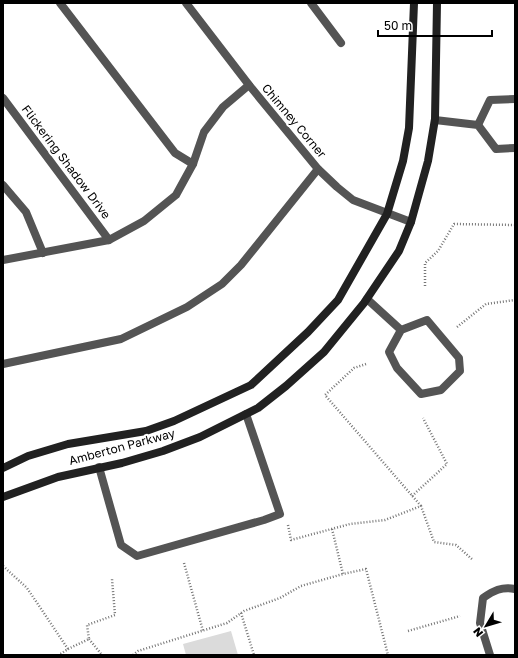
<svg xmlns="http://www.w3.org/2000/svg" width="518" height="658" font-family="'Golos Text',sans-serif">
  <rect width="100%" height="100%" fill="#fff"/>
  <!-- green -->
  <path fill="#dbdbdb" d="M 231,631 L 238,655 L 186,655 L 183,644 Z"/>
  <g fill="none" stroke-linecap="round" stroke-linejoin="round">
    <!-- path -->
    <g stroke="#767676" stroke-width="2.5" stroke-dasharray="1 2" stroke-linecap="butt">
      <path d="M 425,286 L 425,263 L 438,251 L 454,224 L 515,225"/>
      <path d="M 457,327 L 486,304 L 515,300"/>
      <path d="M 366,364 L 354,368 L 325,395 L 421,506"/>
      <path d="M 412,496 L 447,464 L 423,418"/>
      <path d="M 288,525 L 291,540 L 350,524 L 385,520 L 421,506 L 434,542 L 456,545 L 473,560"/>
      <path d="M 332,529 L 343,574 L 366,569 L 388,655"/>
      <path d="M 184,563 L 203,631"/>
      <path d="M 3,566 L 27,588 L 68,649 L 59,655"/>
      <path d="M 241,613 L 254,655"/>
      <path d="M 408,631 L 460,616"/>
      <path d="M 89,639 L 102,655"/>
      <path d="M 68,649 L 89,639 L 87,625 L 115,615 L 112,579"/>
      <path d="M 133,655 L 138,651 L 227,623 L 244,611 L 280,598 L 301,586 L 343,574"/>
    </g>
    <!-- lane -->
    <g stroke="#545454" stroke-width="8">
      <path d="M 60,3 L 175,153 L 193,164"/>
      <path d="M 311,3 L 341,43"/>
      <path d="M 435,120 L 478,125 L 496,149 L 515,148"/>
      <path d="M 478,125 L 490,100 L 515,99"/>
      <path d="M 3,185 L 26,212 L 43,253"/>
      <path d="M 367,299 L 401,330 L 389,352 L 397,368 L 421,394 L 441,390 L 460,371 L 459,358 L 427,320 L 401,330"/>
      <path d="M 3,364 L 121,339 L 187,307 L 222,284 L 241,265 L 318,169"/>
      <path d="M 99,467 L 121,545 L 137,556 L 264,520 L 280,514 L 246,414"/>
      <path d="M 490,655 L 480,623 L 483,598 C 493,591 502,586 515,589"/>
    </g>
    <!-- street -->
    <g stroke="#545454" stroke-width="8">
      <path d="M 186,3 L 249,85 L 318,169 L 337,187 L 353,200 L 411,222"/>
      <path d="M 3,98 L 109,240"/>
      <path d="M 3,260 L 109,240 L 144,221 L 176,195 L 193,164 L 204,132 L 223,107 L 249,85"/>
    </g>
    <!-- secondary -->
    <g stroke="#212121" stroke-width="8">
      <path d="M 3,468 L 28,456 L 68,444 L 146,431 L 174,421 L 251,385 L 308,332 L 338,300 L 387,214 L 403,161 L 409,128 L 414,3"/>
      <path d="M 3,497 L 58,477 L 122,463 L 163,451 L 200,437 L 258,408 L 286,386 L 324,352 L 364,303 L 399,251 L 411,222 L 428,161 L 435,119 L 437,3"/>
    </g>
  </g>
  <g text-anchor="middle" stroke-width="4" stroke-linejoin="round" paint-order="stroke">
    <!-- street labels -->
    <g font-size="12" fill="#000" stroke="#fff">
      <text transform="translate(294 121) rotate(50)" y="4">Chimney Corner</text>
      <text transform="translate(66 162) rotate(53)" y="4">Flickering Shadow Drive</text>
      <text transform="translate(122 447) rotate(-15)" y="4">Amberton Parkway</text>
    </g>
  </g>
  <!-- border -->
  <rect width="518" height="658" fill="none" stroke="#000000" stroke-width="8"/>
  <!-- north arrow -->
  <g transform="translate(486 626) rotate(232)" stroke="#ffffff" stroke-width="3" paint-order="stroke">
  <path d="M0-3L7 15L0 10L-7 15Z" fill="#000000"/>
  <text y="-6" font-size="11" font-weight="bold" text-anchor="middle" fill="#000000">N</text>
  </g>
  <!-- scale -->
  <path d="M378 30v6h114v-6" fill="none" stroke="#000000" stroke-width="2"/>
  <text x="384" y="30" font-size="12" fill="#000000" stroke="#ffffff" stroke-width="3" paint-order="stroke">50 m</text>
</svg>
